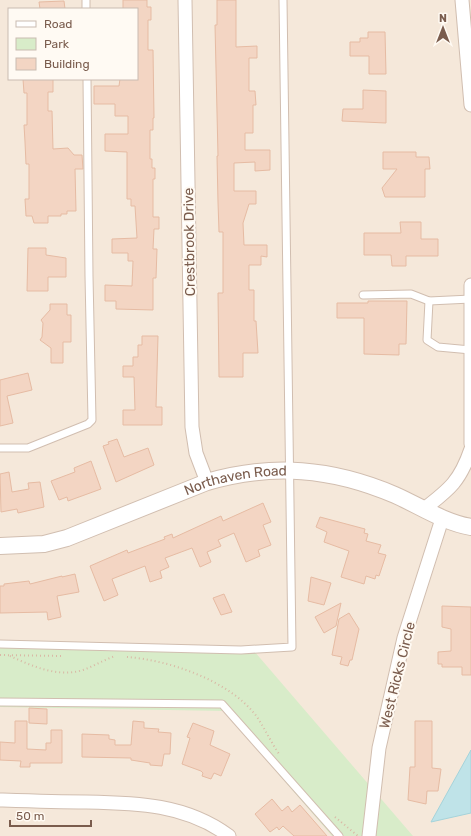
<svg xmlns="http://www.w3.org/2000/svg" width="471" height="836" font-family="Rubik,sans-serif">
  <rect width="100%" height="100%" fill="#fdf6ec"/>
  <!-- residential -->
  <path fill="#f5e8da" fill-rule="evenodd" d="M 0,0 L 471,0 L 471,836 L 0,836 ZM 9,9 L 137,9 L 137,79 L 9,79 Z"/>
  <!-- green -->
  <path fill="#d8ecc9" d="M 0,646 L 254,651 L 413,836 L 332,836 L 224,711 L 0,707 Z"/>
  <!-- water -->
  <path fill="#bfe3e8" stroke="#a5d3da" d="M 471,750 L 471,813 L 431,822 Z"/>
  <!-- building -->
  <g fill="#f3d5c3" stroke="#e6bba3">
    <path d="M 123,0 L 147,0 L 147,7 L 151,7 L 151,20 L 148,20 L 148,50 L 153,50 L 154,118 L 153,118 L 153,130 L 150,130 L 150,159 L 152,159 L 152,168 L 155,168 L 155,179 L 153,179 L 153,217 L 159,217 L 159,229 L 154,229 L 153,249 L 157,249 L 156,278 L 153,278 L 153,310 L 116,309 L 116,301 L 105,301 L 105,285 L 132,286 L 133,261 L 128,261 L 128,253 L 112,253 L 112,239 L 137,238 L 135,206 L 131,206 L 131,199 L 127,199 L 127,152 L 105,151 L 105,134 L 128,134 L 128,116 L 115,116 L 115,104 L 94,104 L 94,86 L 119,86 L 120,79 L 137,79 L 137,9 L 123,9 Z"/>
    <path d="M 217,0 L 236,0 L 236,47 L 257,46 L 257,58 L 249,58 L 249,91 L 255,91 L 256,105 L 253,105 L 253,133 L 245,133 L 245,150 L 270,150 L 270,170 L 255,171 L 255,162 L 234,163 L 234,191 L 256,191 L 256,204 L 249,204 L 243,223 L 244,245 L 267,245 L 267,257 L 261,256 L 261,265 L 249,265 L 249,290 L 254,290 L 254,321 L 256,321 L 258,353 L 243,353 L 243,377 L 219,377 L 218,293 L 223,293 L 223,232 L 219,232 L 218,202 L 217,156 L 218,156 L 215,25 L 217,25 Z"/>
    <path d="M 64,1 L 65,9 L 40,9 L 39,2 Z"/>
    <path d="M 368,32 L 385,32 L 386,74 L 369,74 L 369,56 L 350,56 L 350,42 L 360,42 L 360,38 L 368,38 Z"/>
    <path d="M 23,79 L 53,79 L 53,92 L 48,92 L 48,111 L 52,111 L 53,149 L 68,148 L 74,155 L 82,155 L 83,169 L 75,169 L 76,211 L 67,211 L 67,214 L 61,214 L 61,216 L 48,216 L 48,223 L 34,223 L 32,216 L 26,216 L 25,199 L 29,199 L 29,164 L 26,164 L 25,142 L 24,125 L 27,125 L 27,93 L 24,93 Z"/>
    <path d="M 363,90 L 386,91 L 386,123 L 342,121 L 343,109 L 363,109 Z"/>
    <path d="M 383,152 L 416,152 L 416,157 L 429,157 L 430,169 L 425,169 L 425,197 L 385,197 L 382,188 L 397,169 L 383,169 Z"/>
    <path d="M 400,222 L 421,222 L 421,239 L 438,239 L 438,256 L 406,256 L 406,266 L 392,266 L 391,255 L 364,255 L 364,233 L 401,233 Z"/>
    <path d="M 28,248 L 46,248 L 46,255 L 66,258 L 66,277 L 48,277 L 48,291 L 27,291 Z"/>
    <path d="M 368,301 L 407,301 L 406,344 L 399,344 L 399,355 L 364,354 L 364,318 L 337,318 L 337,303 L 368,303 Z"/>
    <path d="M 50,304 L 67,304 L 67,315 L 71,315 L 71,342 L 63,342 L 63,363 L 51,363 L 51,348 L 40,340 L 42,337 L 43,323 L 41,320 L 50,310 Z"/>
    <path d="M 142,336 L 158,336 L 156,407 L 162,407 L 162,425 L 123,425 L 123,410 L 135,410 L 134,377 L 123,377 L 123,366 L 133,366 L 133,357 L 138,357 L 138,345 L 142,345 Z"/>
    <path d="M 28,373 L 32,390 L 7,396 L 13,423 L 0,426 L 0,380 Z"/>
    <path d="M 117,439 L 124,457 L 148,448 L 154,465 L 116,482 L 103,446 L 109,444 L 108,442 Z"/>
    <path d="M 91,461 L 101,489 L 68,501 L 67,497 L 59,500 L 51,481 L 75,472 L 74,468 Z"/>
    <path d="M 9,472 L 12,492 L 29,489 L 28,483 L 40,482 L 44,507 L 18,513 L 17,509 L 1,512 L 0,474 Z"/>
    <path d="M 263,503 L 271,522 L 263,525 L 271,545 L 258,550 L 260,556 L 246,562 L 234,533 L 218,540 L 221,546 L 207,552 L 211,562 L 200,567 L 192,548 L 165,558 L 169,567 L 160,571 L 162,578 L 150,582 L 145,566 L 112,579 L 118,595 L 104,601 L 90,566 L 127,550 L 128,553 L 165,539 L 164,537 L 172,534 L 173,538 L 221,516 L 223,521 Z"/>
    <path d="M 320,517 L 365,529 L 364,533 L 368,534 L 366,541 L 381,545 L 378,553 L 386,555 L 379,576 L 376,575 L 375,579 L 366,576 L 364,584 L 341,577 L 349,551 L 324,542 L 327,532 L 316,527 Z"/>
    <path d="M 75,574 L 79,592 L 57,596 L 61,617 L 48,620 L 47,612 L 0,613 L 0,586 L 4,586 L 4,584 L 29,581 L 30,584 L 62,576 L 62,577 Z"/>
    <path d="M 311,577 L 331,583 L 324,605 L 308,601 Z"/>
    <path d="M 224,594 L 232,612 L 221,615 L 213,598 Z"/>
    <path d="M 341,603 L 336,626 L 324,633 L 315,617 Z"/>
    <path d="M 442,606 L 471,607 L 471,675 L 462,675 L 462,667 L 442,667 L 442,664 L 438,664 L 438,652 L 451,651 L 451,629 L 442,627 Z"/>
    <path d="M 349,613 L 359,629 L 352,660 L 350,660 L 348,666 L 340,664 L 342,657 L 332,655 L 339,619 Z"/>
    <path d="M 29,708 L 47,709 L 47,724 L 29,723 Z"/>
    <path d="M 15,721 L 27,721 L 27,749 L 46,750 L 46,743 L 51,743 L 51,730 L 62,730 L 62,763 L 30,763 L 30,767 L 20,767 L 21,761 L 0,760 L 0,742 L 15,743 Z"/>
    <path d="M 133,721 L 144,722 L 144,728 L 159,729 L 158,732 L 171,733 L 170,754 L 164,754 L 162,766 L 150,765 L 150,763 L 131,760 L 131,758 L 82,757 L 82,734 L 109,735 L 109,739 L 115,740 L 115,745 L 131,745 Z"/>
    <path d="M 415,721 L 432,721 L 432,768 L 441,769 L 438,791 L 427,791 L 426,804 L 408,800 L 410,767 L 415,767 Z"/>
    <path d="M 193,723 L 214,731 L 210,745 L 230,754 L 221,776 L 214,773 L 211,779 L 202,776 L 203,773 L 201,771 L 182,764 L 190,738 L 187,737 Z"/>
    <path d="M 272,799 L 282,811 L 288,806 L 292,812 L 300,805 L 327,836 L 294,836 L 283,826 L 279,830 L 277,827 L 270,832 L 255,814 Z"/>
  </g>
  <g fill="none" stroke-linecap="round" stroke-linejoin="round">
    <!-- service casing -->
    <g stroke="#d1beb0" stroke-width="9">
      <g id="service">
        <path d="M 86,0 L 86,9"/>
        <path d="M 363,295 L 411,294 L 429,301 L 471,299"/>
        <path d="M 429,301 L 427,340 L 438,347 L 471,350"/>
        <path d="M 0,448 L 28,448 L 88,424 L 92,420 L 89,276 L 87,79"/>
        <path d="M 0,644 L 241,650 L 292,647 L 283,0"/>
        <path d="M 0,702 L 222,704 L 339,836"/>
      </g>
    </g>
    <!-- minor casing -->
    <g stroke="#d1beb0" stroke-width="15">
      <g id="minor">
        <path d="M 185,0 L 192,427 L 196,453 L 207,482"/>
        <path d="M 462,0 L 471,105"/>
        <path d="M 471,285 L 471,444"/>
        <path d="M 424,509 C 450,489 460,481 471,449"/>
        <path d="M 0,800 C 29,801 57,802 86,802 C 137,803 186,804 229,836"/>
        <path d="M 369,836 L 379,748 L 404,638 L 442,519"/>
      </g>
    </g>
    <!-- tertiary casing -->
    <g stroke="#d1beb0" stroke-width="18">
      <g id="tertiary">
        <path id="s1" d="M 0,546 L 44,544 L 67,538 L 207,482 C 272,463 332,468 395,495 C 420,506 443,522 471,527"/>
      </g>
    </g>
    <!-- path -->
    <g stroke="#d9b8a5" stroke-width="2" stroke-dasharray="1 3" stroke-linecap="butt">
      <path d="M 0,655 L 63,656"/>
      <path d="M 10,656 C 32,666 58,678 83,670 C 94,666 104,660 115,656"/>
      <path d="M 127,657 C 169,660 231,681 257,717 C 265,729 271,742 279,754"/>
      <path d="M 335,817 L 358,836"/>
    </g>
    <!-- service -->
    <use href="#service" stroke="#fff" stroke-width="7"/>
    <!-- minor -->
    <use href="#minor" stroke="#fff" stroke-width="13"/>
    <!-- tertiary -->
    <use href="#tertiary" stroke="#fff" stroke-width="16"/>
  </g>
  <g text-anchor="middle" stroke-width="4" stroke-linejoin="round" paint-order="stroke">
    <!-- street labels -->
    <g font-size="14" fill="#7a5c4d" stroke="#fffaf3">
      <text transform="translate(189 242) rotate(-91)" y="5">Crestbrook Drive</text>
      <text dy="5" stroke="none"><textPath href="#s1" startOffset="247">Northaven Road</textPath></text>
      <text transform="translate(397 675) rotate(-76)" y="5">West Ricks Circle</text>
    </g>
  </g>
  <!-- legend -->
  <rect x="8" y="8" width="130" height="72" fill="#fffaf3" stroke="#cabbb1"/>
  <rect x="16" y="21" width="20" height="6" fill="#ffffff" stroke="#cabbb1"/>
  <text x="44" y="28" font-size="12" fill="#7a5c4d">Road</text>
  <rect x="16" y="38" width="20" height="12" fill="#d8ecc9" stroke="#cabbb1"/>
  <text x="44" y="48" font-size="12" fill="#7a5c4d">Park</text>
  <rect x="16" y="58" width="20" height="12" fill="#f3d5c3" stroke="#cabbb1"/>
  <text x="44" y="68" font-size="12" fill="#7a5c4d">Building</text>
  <!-- north arrow -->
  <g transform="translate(443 28)" stroke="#fffaf3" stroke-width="3" paint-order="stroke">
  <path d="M0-3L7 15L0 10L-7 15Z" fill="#7a5c4d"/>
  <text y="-6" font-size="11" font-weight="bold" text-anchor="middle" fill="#7a5c4d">N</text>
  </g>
  <!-- scale -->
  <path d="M10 820v6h81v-6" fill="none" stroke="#7a5c4d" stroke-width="2"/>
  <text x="16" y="820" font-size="12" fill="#7a5c4d" stroke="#fffaf3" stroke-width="3" paint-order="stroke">50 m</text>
</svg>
